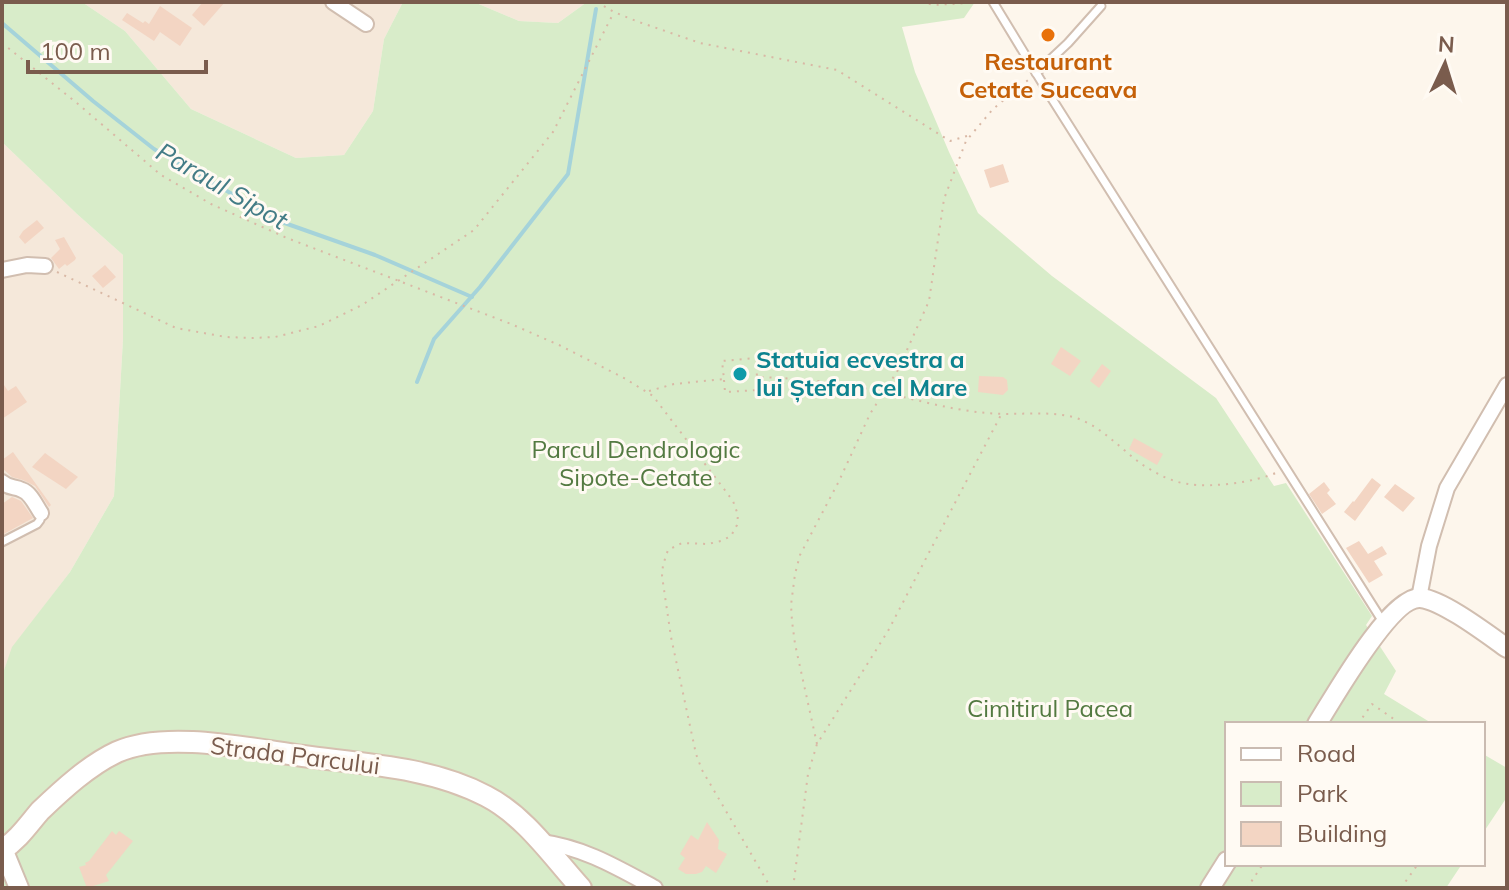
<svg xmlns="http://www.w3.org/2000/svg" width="1509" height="890" font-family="Mulish,sans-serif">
  <rect width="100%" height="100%" fill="#fdf6ec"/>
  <!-- residential -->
  <g fill="#f5e8da">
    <path d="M 82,2 L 403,2 L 384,39 L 373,111 L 344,155 L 296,158 L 191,109 L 125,31 Z"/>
    <path d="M 474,2 L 587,2 L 558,23 L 519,21 Z"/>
    <path d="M 2,107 L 4,109 L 4,144 L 77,214 L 123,255 L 123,339 L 114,496 L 70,572 L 13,647 L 2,676 Z"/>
  </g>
  <!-- green -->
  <g fill="#d8ecc9">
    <path d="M 2,2 L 82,2 L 125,31 L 191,109 L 296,158 L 344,155 L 373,111 L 384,39 L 403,2 L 474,2 L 519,21 L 558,23 L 587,2 L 975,2 L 964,18 L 902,27 L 915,72 L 949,152 L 978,213 L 1052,276 L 1216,398 L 1274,486 L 1286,483 L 1372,616 L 1366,625 L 1396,671 L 1384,694 L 1433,724 L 1227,724 L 1227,864 L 1462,864 L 1446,888 L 2,888 L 2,676 L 12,647 L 70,572 L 114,496 L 123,339 L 123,255 L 77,214 L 4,144 Z"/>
    <path d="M 1483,754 L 1507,768 L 1507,797 L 1483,833 Z"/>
  </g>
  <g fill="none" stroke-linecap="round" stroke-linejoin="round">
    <!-- stream -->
    <g stroke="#a5d3da" stroke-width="4">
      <path d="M 2,23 L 93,101 L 154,149 L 279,221 L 375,255 L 472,297"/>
      <path d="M 417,382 L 434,339 L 480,287 L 568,174 L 596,9"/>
    </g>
  </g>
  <!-- building -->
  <g fill="#f3d5c3">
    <path d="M 203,2 L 225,2 L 204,26 L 192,15 Z"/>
    <path d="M 160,6 L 192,28 L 180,46 L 160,32 L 154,41 L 122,20 L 127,13 L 143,23 L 145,21 L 149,24 Z"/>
    <path d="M 1003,164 L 1009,182 L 990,188 L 984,170 Z"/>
    <path d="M 37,220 L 44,228 L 25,244 L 19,237 L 23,231 Z"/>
    <path d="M 64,237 L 76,258 L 75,260 L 67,266 L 65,264 L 59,269 L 51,258 L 60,249 L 55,240 Z"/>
    <path d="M 105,265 L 116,277 L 103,288 L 92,276 Z"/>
    <path d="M 1061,347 L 1081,361 L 1070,376 L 1051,364 Z"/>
    <path d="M 1102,364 L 1111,371 L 1099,388 L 1090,381 Z"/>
    <path d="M 979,376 L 1003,377 L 1007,380 L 1008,390 L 1003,395 L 978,392 Z"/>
    <path d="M 2,382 L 8,391 L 16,386 L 27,402 L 2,419 Z"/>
    <path d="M 1134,438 L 1163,454 L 1157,465 L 1129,449 Z"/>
    <path d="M 13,452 L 51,505 L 49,507 L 35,486 L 23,480 L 12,477 L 2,468 L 2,460 Z"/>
    <path d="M 45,453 L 78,477 L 66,489 L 32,467 Z"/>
    <path d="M 1372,478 L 1381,485 L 1355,521 L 1344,512 L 1353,501 L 1354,502 Z"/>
    <path d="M 1324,482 L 1330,490 L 1327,493 L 1336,504 L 1322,514 L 1309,494 Z"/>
    <path d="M 1395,484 L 1415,498 L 1403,512 L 1384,497 Z"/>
    <path d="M 12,497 L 21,501 L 33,518 L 2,535 L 2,504 Z"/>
    <path d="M 1359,541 L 1368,554 L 1382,546 L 1387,554 L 1374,561 L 1383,575 L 1369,583 L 1346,548 Z"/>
    <path d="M 707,822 L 719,840 L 718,849 L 727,854 L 716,873 L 706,866 L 702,872 L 696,874 L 686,874 L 678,869 L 685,858 L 680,854 L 691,835 L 698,840 Z"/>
    <path d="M 112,831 L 116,835 L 119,831 L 133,841 L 106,875 L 109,881 L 87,888 L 79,867 L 86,865 L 85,863 L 89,861 Z"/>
  </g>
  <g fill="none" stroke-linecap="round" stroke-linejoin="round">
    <!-- service casing -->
    <g stroke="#d1beb0" stroke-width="11">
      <g id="service">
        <path d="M 993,2 L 1049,94 L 1383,622"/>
        <path d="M 1036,73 L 1068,43 L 1101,6"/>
        <path d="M 2,542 L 37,524 L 40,520 L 41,513"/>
      </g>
    </g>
    <!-- minor casing -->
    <g stroke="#d1beb0" stroke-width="18">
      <g id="minor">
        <path d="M 333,2 L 366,24"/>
        <path d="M 2,270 L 27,265 L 45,266"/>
        <path d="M 2,482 C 10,489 14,486 22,490 C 31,493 36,506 41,513"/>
        <path d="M 1419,598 L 1429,546 L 1447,488 L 1507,385"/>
        <path d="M 541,842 C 583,847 618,868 655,888"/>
      </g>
    </g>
    <!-- tertiary casing -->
    <g stroke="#d1beb0" stroke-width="22">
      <g id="tertiary">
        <path d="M 1317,724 C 1333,699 1391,595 1421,598 C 1444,601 1487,634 1507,648"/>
        <path d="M 3,849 L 19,888"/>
        <path d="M 1210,888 L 1227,861"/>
      </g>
    </g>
    <!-- secondary casing -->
    <g stroke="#d6c0b0" stroke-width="24">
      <path id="secondary" d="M 2,850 C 18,840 28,825 40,811 C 62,790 89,765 117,752 C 166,730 251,749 303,756 C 364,764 431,767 486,796 C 525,816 552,856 581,888"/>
    </g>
    <!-- path -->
    <g stroke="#d9b8a5" stroke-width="2" stroke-dasharray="2 6" stroke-linecap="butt">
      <path d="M 597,2 L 614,12 L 636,21 L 700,43 L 837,70 L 950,141 L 967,136"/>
      <path d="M 921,2 L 934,5 L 985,2"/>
      <path d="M 2,43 L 78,104 L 161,175 L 211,204 L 287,238 L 511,324 L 559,345 L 624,378 L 653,396 L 721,485 L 733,501 L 738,515 L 737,525 L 731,536 L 721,541 L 708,544 L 682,543 L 668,550 L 663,565 L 662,576 L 671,637 L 696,754 L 702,770 L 771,888"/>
      <path d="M 57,272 L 176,328 L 226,337 L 253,338 L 275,337 L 319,326 L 362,305 L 474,230 L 553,132 L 614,12"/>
      <path d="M 724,380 L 725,392 L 758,390 L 757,377"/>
      <path d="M 649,391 L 674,384 L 724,379 L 722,361 L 756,358 L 757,377 C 796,378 835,382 873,390 C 910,398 950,410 987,413 C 1015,416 1045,410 1073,417 C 1101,425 1120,449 1143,465 C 1157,474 1172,482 1188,484 C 1211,488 1257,482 1278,472"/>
      <path d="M 1358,724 L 1372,704 L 1401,724"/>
      <path d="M 817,744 L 795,644 L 792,621 L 791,605 L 795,574 L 800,555 L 839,481 L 870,414 L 898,370 L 929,301 L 944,199 L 966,141 L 993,109 L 1028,80"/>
      <path d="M 793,888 L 808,774 L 817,744 L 888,631 L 1002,413"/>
      <path d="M 1247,888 L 1263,864"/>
      <path d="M 1401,888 L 1418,864"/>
    </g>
    <!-- service -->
    <use href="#service" stroke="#fff" stroke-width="7"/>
    <!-- minor -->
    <use href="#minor" stroke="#fff" stroke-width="14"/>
    <!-- tertiary -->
    <use href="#tertiary" stroke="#fff" stroke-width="18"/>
    <!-- secondary -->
    <use href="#secondary" stroke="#fff" stroke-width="20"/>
  </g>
  <!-- markers -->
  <circle fill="#e8710a" stroke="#fffaf3" stroke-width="3" cx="1048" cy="35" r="8"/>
  <circle fill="#0f9aa8" stroke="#fffaf3" stroke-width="3" cx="740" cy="374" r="8"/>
  <g text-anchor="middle" stroke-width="6" stroke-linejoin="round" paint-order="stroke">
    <!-- food labels -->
    <g font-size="24" font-weight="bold" fill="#c56008" stroke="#fffaf3">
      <text x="1048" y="70">Restaurant<tspan x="1048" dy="28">Cetate Suceava</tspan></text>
    </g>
    <!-- culture labels -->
    <g font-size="24" font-weight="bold" fill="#0d838f" stroke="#fffaf3" text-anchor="start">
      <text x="756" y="368">Statuia ecvestra a<tspan x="756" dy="28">lui Ștefan cel Mare</tspan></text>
    </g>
    <!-- park labels -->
    <g font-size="24" fill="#537a41" stroke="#fffaf3">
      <text x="636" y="458">Parcul Dendrologic<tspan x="636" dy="28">Sipote-Cetate</tspan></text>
      <text x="1050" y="717">Cimitirul Pacea</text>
    </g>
    <!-- street labels -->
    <g font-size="24" fill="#7a5c4d" stroke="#fffaf3">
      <text transform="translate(295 756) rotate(7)" y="8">Strada Parcului</text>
    </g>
    <!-- water labels -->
    <g font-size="26" font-style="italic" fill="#437c86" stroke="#fffaf3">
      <text transform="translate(222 186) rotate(30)" y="9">Paraul Sipot</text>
    </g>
  </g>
  <!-- border -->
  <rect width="1509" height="890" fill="none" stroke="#7a5c4d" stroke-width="8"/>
  <!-- legend -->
  <rect x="1225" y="722" width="260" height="144" fill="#fffaf3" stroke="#cabbb1" stroke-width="2"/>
  <rect x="1241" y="748" width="40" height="12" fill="#ffffff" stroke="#cabbb1" stroke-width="2"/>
  <text x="1297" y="762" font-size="24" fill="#7a5c4d">Road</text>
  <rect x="1241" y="782" width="40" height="24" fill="#d8ecc9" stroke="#cabbb1" stroke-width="2"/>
  <text x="1297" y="802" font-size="24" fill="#7a5c4d">Park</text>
  <rect x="1241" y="822" width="40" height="24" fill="#f3d5c3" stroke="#cabbb1" stroke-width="2"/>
  <text x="1297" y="842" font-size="24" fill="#7a5c4d">Building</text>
  <!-- north arrow -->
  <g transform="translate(1445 64) rotate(4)" stroke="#fffaf3" stroke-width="6" paint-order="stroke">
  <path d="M0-6L14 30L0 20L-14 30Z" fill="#7a5c4d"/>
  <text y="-12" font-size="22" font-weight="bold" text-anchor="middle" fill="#7a5c4d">N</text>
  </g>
  <!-- scale -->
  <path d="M28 60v12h178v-12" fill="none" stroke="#7a5c4d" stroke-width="4"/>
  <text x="40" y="60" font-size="24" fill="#7a5c4d" stroke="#fffaf3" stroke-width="6" paint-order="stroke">100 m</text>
</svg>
